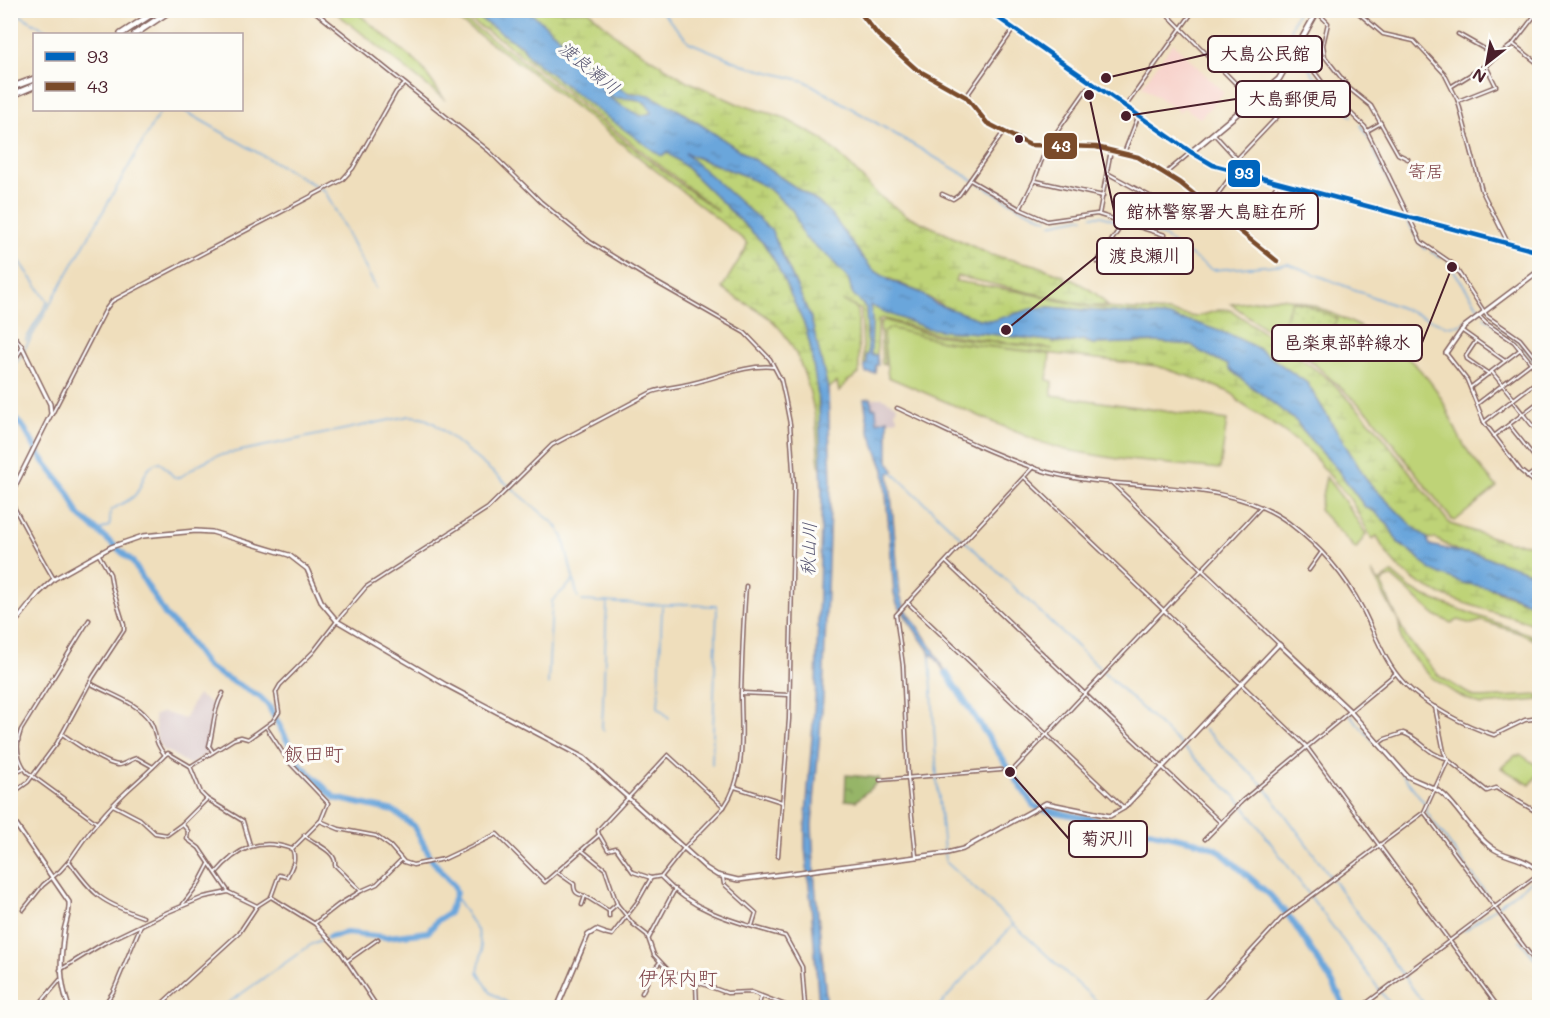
<svg xmlns="http://www.w3.org/2000/svg" width="1550" height="1018" font-family="Mali,'Klee One',sans-serif">
  <defs>
    <pattern id="forest-crowns" width="20" height="18" patternUnits="userSpaceOnUse" patternTransform="scale(1.5)"><rect width="20" height="18" fill="#96b568"/><path d="M2 6a3 3 0 1 1 6 0M12 15a3 3 0 1 1 6 0" fill="none" stroke="#7c9356"/></pattern>
    <pattern id="wetland-marsh" width="20" height="14" patternUnits="userSpaceOnUse" patternTransform="scale(1.5)"><rect width="20" height="14" fill="#bed377"/><path d="M1 5h8M5 5V1M11 12h8M15 12V8" fill="none" stroke="#a5b567"/></pattern>
    <pattern id="park-dots" width="8" height="8" patternUnits="userSpaceOnUse" patternTransform="scale(1.5)"><rect width="8" height="8" fill="#bed377"/><path d="M2 2h.1M6 6h.1" fill="none" stroke="#a5b567" stroke-width="1.8" stroke-linecap="round"/></pattern>
    <pattern id="water-ripples" width="26" height="14" patternUnits="userSpaceOnUse" patternTransform="scale(1.5)"><rect width="26" height="14" fill="#6ba6db"/><path d="M2 4q2-2 4 0t4 0M15 11q2-2 4 0t4 0" fill="none" stroke="#5a87b2"/></pattern>
  </defs>
  <rect width="100%" height="100%" fill="#fdfcf7"/>
  <filter id="ink" filterUnits="userSpaceOnUse"><feTurbulence type="fractalNoise" baseFrequency=".0167" numOctaves="2"/><feDisplacementMap in="SourceGraphic" scale="12" xChannelSelector="R" yChannelSelector="G"/><feConvolveMatrix kernelMatrix="1 2 1 2 8 2 1 2 1" color-interpolation-filters="sRGB"/></filter>
  <filter id="wash" filterUnits="userSpaceOnUse"><feTurbulence type="fractalNoise" baseFrequency=".008" numOctaves="4" result="noise"/><feDisplacementMap in="SourceGraphic" scale="24" xChannelSelector="R" yChannelSelector="G"/><feGaussianBlur stdDeviation="1.35" result="paint"/><feColorMatrix in="noise" values="0 0 0 0 0 0 0 0 0 0 0 0 0 0 0 0 0 1.4 0 .05"/><feComposite in="paint" operator="in"/></filter>
  <g filter="url(#wash)">
    <rect width="100%" height="100%" fill="#efdebc"/>
    <!-- built -->
    <path fill="#f7d0c9" d="M 1173,43 L 1224,93 L 1200,118 L 1183,107 L 1180,112 L 1142,86 Z"/>
    <!-- industrial -->
    <g fill="#d2bec1">
      <path d="M 871,398 L 883,398 L 897,406 L 895,412 L 898,419 L 888,421 L 888,419 L 882,419 L 881,422 L 877,422 L 876,408 L 872,408 Z"/>
      <path d="M 197,695 L 214,705 L 208,747 L 211,751 L 190,765 L 169,752 L 163,751 L 157,742 L 154,716 L 163,712 L 184,719 Z"/>
    </g>
    <!-- grass -->
    <g fill="#bed377" stroke="#847951" stroke-width="1.5">
      <path d="M 334,11 L 355,11 L 420,65 L 445,100 Z"/>
      <path d="M 1275,298 C 1299,298 1318,307 1340,317 C 1379,335 1412,354 1437,391 C 1446,405 1451,421 1459,436 C 1468,455 1484,471 1497,487 L 1455,521 L 1452,520 L 1371,415 L 1311,361 L 1231,304 Z"/>
      <path d="M 890,328 L 943,341 L 1050,354 L 1047,380 L 1052,381 L 1052,395 L 1227,420 L 1220,469 L 1118,459 L 1066,450 L 1040,442 L 888,377 L 883,336 L 884,331 Z"/>
      <path d="M 1326,477 L 1346,503 L 1366,534 L 1356,549 L 1319,510 Z"/>
      <path d="M 1371,571 L 1379,582 L 1392,573 L 1411,589 L 1423,596 L 1539,638 L 1539,642 L 1519,633 L 1482,621 L 1471,624 L 1459,620 L 1451,623 L 1435,615 L 1392,577 L 1386,579 L 1381,583 L 1406,637 L 1439,676 L 1472,696 L 1480,698 L 1539,695 L 1539,700 L 1481,705 L 1458,695 L 1431,677 L 1408,652 L 1401,640 L 1399,623 Z"/>
      <path d="M 1520,754 L 1539,767 L 1539,773 L 1530,785 L 1501,768 L 1516,755 L 1518,756 Z"/>
    </g>
    <!-- forest -->
    <path fill="url(#forest-crowns)" stroke="#706a4a" stroke-width="1.5" d="M 846,775 L 879,778 L 879,781 L 856,801 L 845,800 Z"/>
    <!-- wetland -->
    <g fill="url(#wetland-marsh)" stroke="#847951" stroke-width="1.5">
      <path d="M 445,11 L 450,11 L 507,49 L 683,186 L 719,212 L 503,41 L 455,11 L 468,11 L 507,35 L 523,47 L 529,57 L 604,115 L 668,153 L 686,167 L 764,244 L 776,263 L 805,326 L 810,345 L 819,402 L 822,469 L 819,464 C 817,449 818,433 815,418 C 810,384 796,340 769,318 C 754,306 736,300 722,288 L 745,250 L 747,244 L 744,240 L 523,66 Z"/>
      <path d="M 529,11 L 589,11 L 620,39 L 685,80 L 738,104 L 782,117 L 822,139 L 851,166 L 878,195 L 906,215 L 991,255 L 1036,265 L 1062,275 L 1065,277 L 1065,281 L 1071,279 C 1084,286 1100,294 1107,306 L 1090,306 L 957,276 L 955,281 L 1017,291 L 1089,307 L 1168,312 L 1196,317 L 1222,309 L 1231,310 L 1303,360 L 1331,381 L 1376,428 L 1450,524 L 1508,542 L 1539,545 L 1539,575 L 1479,555 L 1459,552 L 1436,539 L 1427,538 L 1411,525 L 1368,482 L 1307,383 L 1257,348 L 1194,322 L 1180,320 L 1173,317 L 1048,307 C 1042,308 1035,308 1030,310 C 1019,314 1006,320 995,320 C 961,321 935,299 906,286 C 891,279 878,276 866,263 C 849,243 838,220 818,202 L 680,111 L 649,95 L 629,93 L 607,82 L 596,70 L 589,68 L 577,57 L 569,46 Z"/>
      <path d="M 603,88 C 609,91 616,95 622,97 C 633,101 648,97 651,113 L 641,116 L 612,101 L 600,90 Z"/>
      <path d="M 683,152 L 745,176 L 768,188 L 793,211 L 804,237 L 830,258 L 843,273 L 849,280 L 852,293 L 866,308 L 868,355 L 866,356 L 867,365 L 864,365 L 861,310 L 843,301 L 856,308 L 858,312 L 859,374 L 848,381 L 839,392 L 837,382 L 828,389 L 811,318 L 771,230 Z"/>
      <path d="M 870,305 L 884,312 L 927,328 L 945,331 L 981,333 L 1066,343 L 1083,340 L 1093,344 L 1156,342 L 1192,345 L 1201,352 L 1229,365 L 1255,389 L 1297,422 L 1302,430 L 1337,469 L 1365,507 L 1375,512 L 1387,523 L 1399,544 L 1413,553 L 1423,563 L 1463,583 L 1484,586 L 1539,607 L 1539,626 C 1482,605 1404,599 1377,536 L 1372,539 L 1350,499 L 1309,451 L 1282,430 L 1240,403 L 1235,396 L 1229,392 L 1202,381 L 1157,366 L 943,341 L 890,328 L 883,332 L 885,365 L 882,364 L 880,323 L 884,320 L 933,335 L 1053,349 L 933,333 L 882,318 L 878,321 L 877,355 L 871,355 L 872,319 Z"/>
    </g>
    <!-- park -->
    <path fill="url(#park-dots)" stroke="#847951" stroke-width="1.5" d="M 1292,301 L 1304,304 L 1338,319 L 1309,357 L 1278,336 Z"/>
    <!-- water -->
    <g fill="url(#water-ripples)" stroke="#5a6283" stroke-width="1.5" fill-rule="evenodd">
      <path d="M 468,11 L 529,11 L 569,46 L 577,57 L 589,68 L 596,70 L 607,82 L 629,93 L 649,95 L 680,111 L 818,202 L 831,214 L 860,254 L 872,269 L 891,281 L 919,292 L 936,304 L 979,319 L 994,320 L 1031,309 L 1048,307 L 1173,317 L 1180,320 L 1194,322 L 1233,336 L 1257,348 L 1307,383 L 1368,482 L 1411,525 L 1427,538 L 1430,545 L 1459,552 L 1479,555 L 1539,575 L 1539,607 L 1496,589 L 1463,583 L 1431,570 L 1413,553 L 1399,544 L 1387,523 L 1375,512 L 1365,507 L 1337,469 L 1302,430 L 1297,422 L 1229,369 L 1228,365 L 1201,352 L 1192,345 L 1156,342 L 1093,344 L 1083,340 L 1066,343 L 981,333 L 945,331 L 927,328 L 884,312 L 870,305 L 872,319 L 871,355 L 877,355 L 878,365 L 876,365 L 875,373 L 866,373 L 864,365 L 867,364 L 866,355 L 868,355 L 866,308 L 852,293 L 849,280 L 843,273 L 830,258 L 804,237 L 793,211 L 768,188 L 745,176 L 685,153 L 771,230 L 811,318 L 828,389 L 831,482 L 823,698 L 812,825 L 815,883 L 827,1007 L 819,1007 L 811,904 L 805,848 L 805,829 L 816,684 L 822,493 L 819,402 L 810,345 L 805,326 L 776,263 L 764,244 L 686,167 L 668,153 L 661,156 L 604,115 L 529,57 L 523,47 ZM 603,89 L 614,98 C 627,99 647,95 651,113 L 641,116 C 626,109 613,102 601,90 Z"/>
      <path d="M 871,398 L 872,408 L 876,408 L 877,422 L 888,419 L 888,460 L 894,471 L 889,473 L 900,595 L 905,608 L 933,649 L 949,678 L 934,656 L 932,654 L 930,657 L 929,651 L 897,604 L 894,593 L 884,470 L 869,430 L 864,399 Z"/>
    </g>
    <g fill="none" stroke-linecap="round" stroke-linejoin="round">
      <!-- stream -->
      <g stroke="#6ba6db" stroke-width="1.5">
        <path d="M 11,10 L 53,34"/>
        <path d="M 660,10 L 689,42 L 749,67 L 805,81 L 1019,207 L 1047,219"/>
        <path d="M 1294,49 C 1285,35 1292,24 1298,10"/>
        <path d="M 1298,54 L 1333,100"/>
        <path d="M 1337,103 L 1352,116"/>
        <path d="M 183,110 L 325,191 L 376,288"/>
        <path d="M 1361,125 L 1371,143"/>
        <path d="M 1373,148 L 1397,199"/>
        <path d="M 1399,203 L 1404,214"/>
        <path d="M 1092,216 L 1101,216 L 1163,236 L 1212,270 L 1289,264 L 1447,326 L 1460,325 L 1480,310"/>
        <path d="M 1408,221 L 1419,243 L 1426,249"/>
        <path d="M 1050,224 L 1084,217"/>
        <path d="M 10,247 L 48,302 L 26,340"/>
        <path d="M 1431,252 L 1441,257"/>
        <path d="M 1448,262 L 1481,311"/>
        <path d="M 1484,317 L 1519,342 L 1540,369"/>
        <path d="M 17,362 L 161,110"/>
        <path d="M 891,471 L 1239,800 L 1393,1008"/>
        <path d="M 98,531 L 109,526 C 111,521 109,516 111,511 C 113,507 129,502 135,495 C 145,484 142,465 160,462 L 174,477 L 179,478 L 201,463 L 216,456 L 409,416 L 422,417 L 435,424 L 556,525 L 563,537 L 578,598"/>
        <path d="M 582,601 C 617,602 654,607 689,604"/>
        <path d="M 692,605 L 717,606 L 712,764"/>
        <path d="M 930,656 L 937,779 L 945,861 L 1104,1008"/>
        <path d="M 548,685 L 552,601 L 573,581"/>
        <path d="M 659,690 L 662,607"/>
        <path d="M 658,706 L 659,692"/>
        <path d="M 658,707 L 669,718"/>
        <path d="M 1350,715 L 1396,766 L 1426,805 L 1427,813 L 1487,895"/>
        <path d="M 1204,729 L 1264,786 L 1427,1008"/>
        <path d="M 604,731 L 602,728 L 607,602"/>
        <path d="M 455,896 L 478,932 L 482,951 L 478,972 L 491,993 L 516,1008"/>
        <path d="M 1464,931 L 1538,876"/>
        <path d="M 1520,940 L 1540,965"/>
        <path d="M 221,1008 L 312,944 L 325,938"/>
        <path d="M 937,1008 L 1014,924"/>
      </g>
      <!-- river -->
      <g stroke="#6ba6db" stroke-width="6">
        <path d="M 10,414 L 24,428 L 40,456 L 68,492 L 79,515 L 132,561 L 166,616 L 184,634 L 207,667 L 260,697 L 268,705 L 300,764 L 335,798 L 394,811 L 414,826 L 432,860 L 454,886 L 456,893 L 449,913 L 438,920 L 428,932 L 388,937"/>
        <path d="M 946,673 L 1033,805 L 1040,809 L 1121,825 L 1198,842 L 1217,849 L 1270,895 L 1291,919 L 1335,987 L 1345,1008"/>
        <path d="M 329,937 L 347,933 L 385,937"/>
      </g>
    </g>
  </g>
  <g filter="url(#ink)">
    <g fill="none" stroke-linecap="round" stroke-linejoin="round">
      <!-- pedestrian casing -->
      <g stroke="#84625e" stroke-width="5">
        <g id="pedestrian">
          <path d="M 1492,372 L 1514,399"/>
          <path d="M 1512,400 L 1523,414"/>
        </g>
      </g>
      <!-- minor casing -->
      <g stroke="#84625e" stroke-width="5">
        <g id="minor">
          <path d="M 313,10 L 489,151 L 541,202 L 590,242 L 645,276 L 745,333 L 770,359 L 781,380 L 785,398 L 790,424 L 794,486 L 789,719 L 778,856"/>
          <path d="M 858,10 L 878,35 L 916,69 L 966,97 L 987,123 L 1030,145 L 1096,147 L 1138,157 L 1180,183 L 1277,261"/>
          <path d="M 1163,10 L 1252,100"/>
          <path d="M 1355,10 L 1383,34 L 1414,41 L 1444,73 L 1458,101 L 1482,191 L 1508,243"/>
          <path d="M 1318,13 L 1328,23 L 1323,45 L 1325,57 L 1350,89 L 1371,106 L 1398,154 L 1408,159"/>
          <path d="M 1458,34 L 1497,56"/>
          <path d="M 1513,44 L 1540,65"/>
          <path d="M 1297,49 L 1332,95 L 1365,127 L 1421,242 L 1453,264 L 1487,316 L 1520,339 L 1540,364"/>
          <path d="M 1452,86 L 1486,65 L 1513,44 L 1539,10"/>
          <path d="M 966,97 L 1013,30"/>
          <path d="M 1458,101 L 1496,86 L 1486,66"/>
          <path d="M 1125,107 L 1194,10"/>
          <path d="M 1367,131 L 1381,123"/>
          <path d="M 1214,134 L 1250,173"/>
          <path d="M 1124,153 L 1138,117"/>
          <path d="M 1540,156 L 1538,162 L 1540,165"/>
          <path d="M 1237,159 L 1278,116"/>
          <path d="M 1107,173 L 1153,198"/>
          <path d="M 1166,173 L 1191,152"/>
          <path d="M 970,180 L 1020,209 L 1047,221 L 1097,214 L 1165,235"/>
          <path d="M 1036,181 L 1103,196"/>
          <path d="M 942,194 L 953,199 L 959,195 L 1003,133"/>
          <path d="M 1209,206 L 1234,172"/>
          <path d="M 1020,209 L 1034,181 L 1047,146 L 1091,83"/>
          <path d="M 1099,214 L 1111,150"/>
          <path d="M 1243,233 L 1278,184"/>
          <path d="M 1097,262 L 1124,222"/>
          <path d="M 1479,316 L 1486,323 L 1514,342 L 1540,374"/>
          <path d="M 1461,330 L 1505,361"/>
          <path d="M 10,336 L 16,338 L 21,345"/>
          <path d="M 1476,341 L 1466,356 L 1467,359 L 1489,374"/>
          <path d="M 1446,353 L 1467,380 L 1484,422 L 1521,471 L 1540,487"/>
          <path d="M 10,368 L 22,348"/>
          <path d="M 1471,387 L 1521,349"/>
          <path d="M 1477,404 L 1531,363"/>
          <path d="M 897,408 C 946,430 995,457 1047,472 C 1121,493 1228,476 1289,523 C 1318,545 1345,575 1362,608 C 1375,633 1384,662 1404,683 C 1425,705 1465,726 1494,735 L 1525,720 L 1540,718"/>
          <path d="M 52,414 L 106,309 L 112,301 L 342,180 L 353,168 L 396,92 L 405,84"/>
          <path d="M 1523,414 L 1540,435"/>
          <path d="M 1484,422 L 1540,379"/>
          <path d="M 1509,425 L 1540,464"/>
          <path d="M 1494,436 L 1540,401"/>
          <path d="M 1527,477 L 1540,468"/>
          <path d="M 1025,478 L 1306,746 L 1499,1008"/>
          <path d="M 1112,483 L 1279,644"/>
          <path d="M 10,500 C 25,527 38,553 54,579"/>
          <path d="M 946,562 L 1220,822"/>
          <path d="M 1309,570 L 1321,553"/>
          <path d="M 907,602 L 1124,808"/>
          <path d="M 89,620 L 21,730 C 15,745 17,759 27,772 L 97,823"/>
          <path d="M 90,683 C 108,694 138,702 150,721 C 157,731 153,742 165,755 L 168,753 L 190,766 L 201,793 L 207,799 L 243,821 L 250,845"/>
          <path d="M 741,693 L 789,695"/>
          <path d="M 1435,707 L 1444,752 L 1448,760 L 1487,791 L 1496,788 L 1535,811 L 1540,810"/>
          <path d="M 266,727 L 289,762 L 328,803 L 321,820"/>
          <path d="M 62,734 C 74,742 104,764 118,765 C 125,765 130,759 137,758 L 153,767"/>
          <path d="M 1378,744 L 1385,739 L 1403,733 C 1420,738 1428,755 1446,758"/>
          <path d="M 213,752 L 209,746 C 214,728 213,710 223,693"/>
          <path d="M 191,766 L 234,739 L 241,737 L 248,739 L 273,721 L 279,712 L 276,692 L 280,685 L 313,652 L 337,621 L 366,587 L 488,508 L 552,445 L 652,392 C 664,388 676,387 689,384 C 717,378 746,364 774,367"/>
          <path d="M 1015,768 L 1261,507"/>
          <path d="M 10,774 L 24,768"/>
          <path d="M 880,780 L 1001,770"/>
          <path d="M 735,787 L 782,802"/>
          <path d="M 10,795 L 28,782 L 57,743 L 93,677 L 124,630 L 124,625 L 112,586 L 110,574 L 99,555"/>
          <path d="M 113,805 L 140,819 L 155,833 L 167,835 L 182,824 L 207,799"/>
          <path d="M 724,807 C 747,774 741,732 741,694 C 742,658 743,622 746,586"/>
          <path d="M 1424,812 L 1540,968"/>
          <path d="M 182,824 L 188,831 L 187,839 L 199,848 L 228,891"/>
          <path d="M 304,835 C 314,844 337,851 335,865 L 360,890"/>
          <path d="M 600,836 L 608,850 L 616,848 L 633,872 L 651,878"/>
          <path d="M 1205,839 L 1242,801 L 1395,674"/>
          <path d="M 583,851 L 605,869 L 617,904 L 633,924 L 647,935 L 654,955 L 670,972 L 727,993 L 751,992 L 788,1006 L 854,1003 L 862,1004 L 867,1008"/>
          <path d="M 916,856 L 908,777 L 903,666 L 896,615 L 1033,467"/>
          <path d="M 69,861 C 86,835 105,811 128,790 C 141,778 153,768 165,755"/>
          <path d="M 557,872 L 574,884 C 574,892 576,894 585,896"/>
          <path d="M 216,873 C 237,848 260,837 292,849 L 320,821 L 339,829 L 376,836 L 390,846 L 404,862 L 413,865 L 444,859 L 497,834 L 545,882 L 599,835 L 598,831 L 600,828 L 668,755 L 724,807 L 684,848 L 662,876 L 651,878 L 638,901 L 612,935 L 604,933"/>
          <path d="M 661,877 C 694,913 739,923 785,936 L 802,967 L 805,1006"/>
          <path d="M 723,878 L 724,884 L 756,913 L 752,926"/>
          <path d="M 271,897 L 279,875 L 287,877 C 292,867 297,859 292,849"/>
          <path d="M 183,904 L 199,883 L 209,864"/>
          <path d="M 582,905 L 585,896 L 609,911"/>
          <path d="M 23,910 L 43,885 L 60,871 L 69,861 C 95,897 101,902 143,917"/>
          <path d="M 609,917 L 609,911 L 617,904"/>
          <path d="M 315,923 L 338,905 L 361,891 L 377,884 L 401,860"/>
          <path d="M 649,938 L 675,889"/>
          <path d="M 347,961 L 378,939"/>
          <path d="M 60,970 L 104,943 L 168,912 L 204,897 L 228,892 L 257,906 L 271,897 L 315,924 L 340,951 L 378,1008"/>
          <path d="M 696,983 L 697,1008"/>
          <path d="M 642,993 L 652,972 L 660,962"/>
          <path d="M 36,1008 L 60,980"/>
          <path d="M 102,1008 L 113,992 L 141,925"/>
          <path d="M 157,1008 L 239,933 L 257,906"/>
          <path d="M 758,1008 L 761,997"/>
          <path d="M 1199,1008 L 1282,918 L 1424,812 L 1448,760"/>
          <path d="M 1360,1008 L 1540,873"/>
        </g>
      </g>
      <!-- tertiary casing -->
      <g stroke="#84625e" stroke-width="6">
        <g id="tertiary">
          <path d="M 1446,353 L 1464,327 L 1540,270"/>
          <path d="M 10,496 L 51,414 L 50,404 L 21,345"/>
          <path d="M 10,620 L 15,621 L 18,619 L 38,594 L 54,579 L 111,547 L 143,536 L 196,531 L 212,532 L 289,555 L 307,569 L 322,603 L 337,621 L 446,685 L 584,758 L 706,868 L 717,875 L 738,880 L 947,853 L 963,849 L 1046,803 L 1110,816 L 1124,808 L 1279,644 L 1349,710 L 1407,776 C 1419,783 1434,786 1444,795 C 1461,811 1471,832 1491,847 C 1506,859 1526,856 1540,873"/>
          <path d="M 10,816 L 69,902 C 70,912 66,921 64,931 C 60,961 59,978 69,1008"/>
          <path d="M 557,1008 L 588,935 L 596,930 L 604,933"/>
        </g>
      </g>
      <!-- secondary casing -->
      <g stroke="#84625e" stroke-width="7">
        <path id="secondary" d="M 1191,152 L 1279,79 L 1318,10"/>
      </g>
      <!-- primary casing -->
      <g stroke="#84625e" stroke-width="8">
        <path id="primary" d="M 987,10 L 1191,152 L 1213,165 L 1540,252"/>
      </g>
      <!-- motorway casing -->
      <g stroke="#84625e" stroke-width="8">
        <g id="motorway">
          <path d="M 121,34 L 158,10"/>
          <path d="M 135,34 L 171,10"/>
          <path d="M 10,88 L 34,79"/>
          <path d="M 10,96 L 34,86"/>
        </g>
      </g>
      <!-- pedestrian -->
      <use href="#pedestrian" stroke="#fff" stroke-width="2"/>
      <!-- minor -->
      <use href="#minor" stroke="#fff" stroke-width="2"/>
      <!-- tertiary -->
      <use href="#tertiary" stroke="#fff" stroke-width="3"/>
      <!-- secondary -->
      <use href="#secondary" stroke="#fff" stroke-width="4"/>
      <!-- primary -->
      <use href="#primary" stroke="#fff" stroke-width="4.5"/>
      <!-- motorway -->
      <use href="#motorway" stroke="#fff" stroke-width="5"/>
      <!-- bus-1 casing -->
      <g stroke="#fdfcf7" stroke-width="9">
        <path id="bus-1" d="M 987,10 L 1191,152 L 1213,165 L 1540,252"/>
      </g>
      <!-- bus-2 casing -->
      <g stroke="#fdfcf7" stroke-width="9">
        <path id="bus-2" d="M 858,10 L 878,35 L 916,69 L 966,97 L 987,123 L 1030,145 L 1096,147 L 1138,157 L 1180,183 L 1277,261"/>
      </g>
      <!-- bus-1 -->
      <use href="#bus-1" stroke="#0065bd" stroke-width="4.5"/>
      <!-- bus-2 -->
      <use href="#bus-2" stroke="#7a4b2a" stroke-width="4.5"/>
    </g>
  </g>
  <!-- markers -->
  <circle fill="#4a1f2b" stroke="#fdfcf7" stroke-width="2" cx="1019" cy="139" r="5"/>
  <g text-anchor="middle" stroke-width="6" stroke-linejoin="round" paint-order="stroke">
    <!-- water labels -->
    <g font-size="18" font-style="italic" fill="#575571" stroke="#fdfcf7">
      <text transform="translate(589 68) rotate(39)" y="6">渡良瀬川</text>
      <text transform="translate(809 549) rotate(-88)" y="6">秋山川</text>
    </g>
    <!-- neighbourhood labels -->
    <g font-size="18" fill="#81474c" stroke="#fdfcf7">
      <text x="1426" y="178">寄居</text>
    </g>
    <!-- quarter labels -->
    <g font-size="20" fill="#81474c" stroke="#fdfcf7">
      <text x="314" y="761">飯田町</text>
      <text x="678" y="985">伊保内町</text>
    </g>
  </g>
  <!-- callouts -->
  <path fill="none" stroke="#4a1f2b" stroke-width="2" d="M1106 78L1208 54M1126 116L1236 99M1089 95L1114 211M1006 330L1097 256M1452 267L1422 343M1010 772L1069 839"/>
  <g fill="#4a1f2b" stroke="#fdfcf7" stroke-width="2">
    <circle cx="1106" cy="78" r="6"/>
    <circle cx="1126" cy="116" r="6"/>
    <circle cx="1089" cy="95" r="6"/>
    <circle cx="1006" cy="330" r="6"/>
    <circle cx="1452" cy="267" r="6"/>
    <circle cx="1010" cy="772" r="6"/>
  </g>
  <g fill="#fdfcf7" stroke="#4a1f2b" stroke-width="2">
    <rect x="1208" y="36" width="114" height="36" rx="6"/>
    <rect x="1236" y="81" width="114" height="36" rx="6"/>
    <rect x="1114" y="193" width="204" height="36" rx="6"/>
    <rect x="1097" y="238" width="96" height="36" rx="6"/>
    <rect x="1272" y="325" width="150" height="36" rx="6"/>
    <rect x="1069" y="821" width="78" height="36" rx="6"/>
  </g>
  <g font-size="18" text-anchor="middle" font-weight="bold" fill="#4a1f2b">
    <text x="1265" y="60">大島公民館</text>
    <text x="1293" y="105">大島郵便局</text>
    <text x="1216" y="218">館林警察署大島駐在所</text>
    <text x="1145" y="262">渡良瀬川</text>
    <text x="1347" y="349">邑楽東部幹線水</text>
    <text x="1108" y="845">菊沢川</text>
  </g>
  <g stroke="#fdfcf7" stroke-width="2">
    <rect x="1043" y="132" width="35" height="28" rx="6" fill="#7a4b2a"/>
    <rect x="1227" y="159" width="34" height="29" rx="6" fill="#0065bd"/>
  </g>
  <g font-size="16" text-anchor="middle" font-weight="bold" fill="#fff">
    <text x="1061" y="152">43</text>
    <text x="1244" y="179">93</text>
  </g>
  <!-- margin -->
  <rect width="1550" height="1018" fill="none" stroke="#fdfcf7" stroke-width="36"/>
  <!-- legend -->
  <rect x="33" y="33" width="210" height="78" fill="#fdfcf7" stroke="#b5a4a5" stroke-width="1.5"/>
  <rect x="45" y="52" width="30" height="9" fill="#0065bd" stroke="#b5a4a5" stroke-width="1.5"/>
  <text x="87" y="63" font-size="18" fill="#4a1f2b">93</text>
  <rect x="45" y="82" width="30" height="9" fill="#7a4b2a" stroke="#b5a4a5" stroke-width="1.5"/>
  <text x="87" y="93" font-size="18" fill="#4a1f2b">43</text>
  <!-- north arrow -->
  <g transform="translate(1487 63) rotate(211)" stroke="#fdfcf7" stroke-width="4.5" paint-order="stroke">
  <path d="M0-4.5L10 22L0 15L-10 22Z" fill="#4a1f2b"/>
  <text y="-9" font-size="16" font-weight="bold" text-anchor="middle" fill="#4a1f2b">N</text>
  </g>
</svg>
